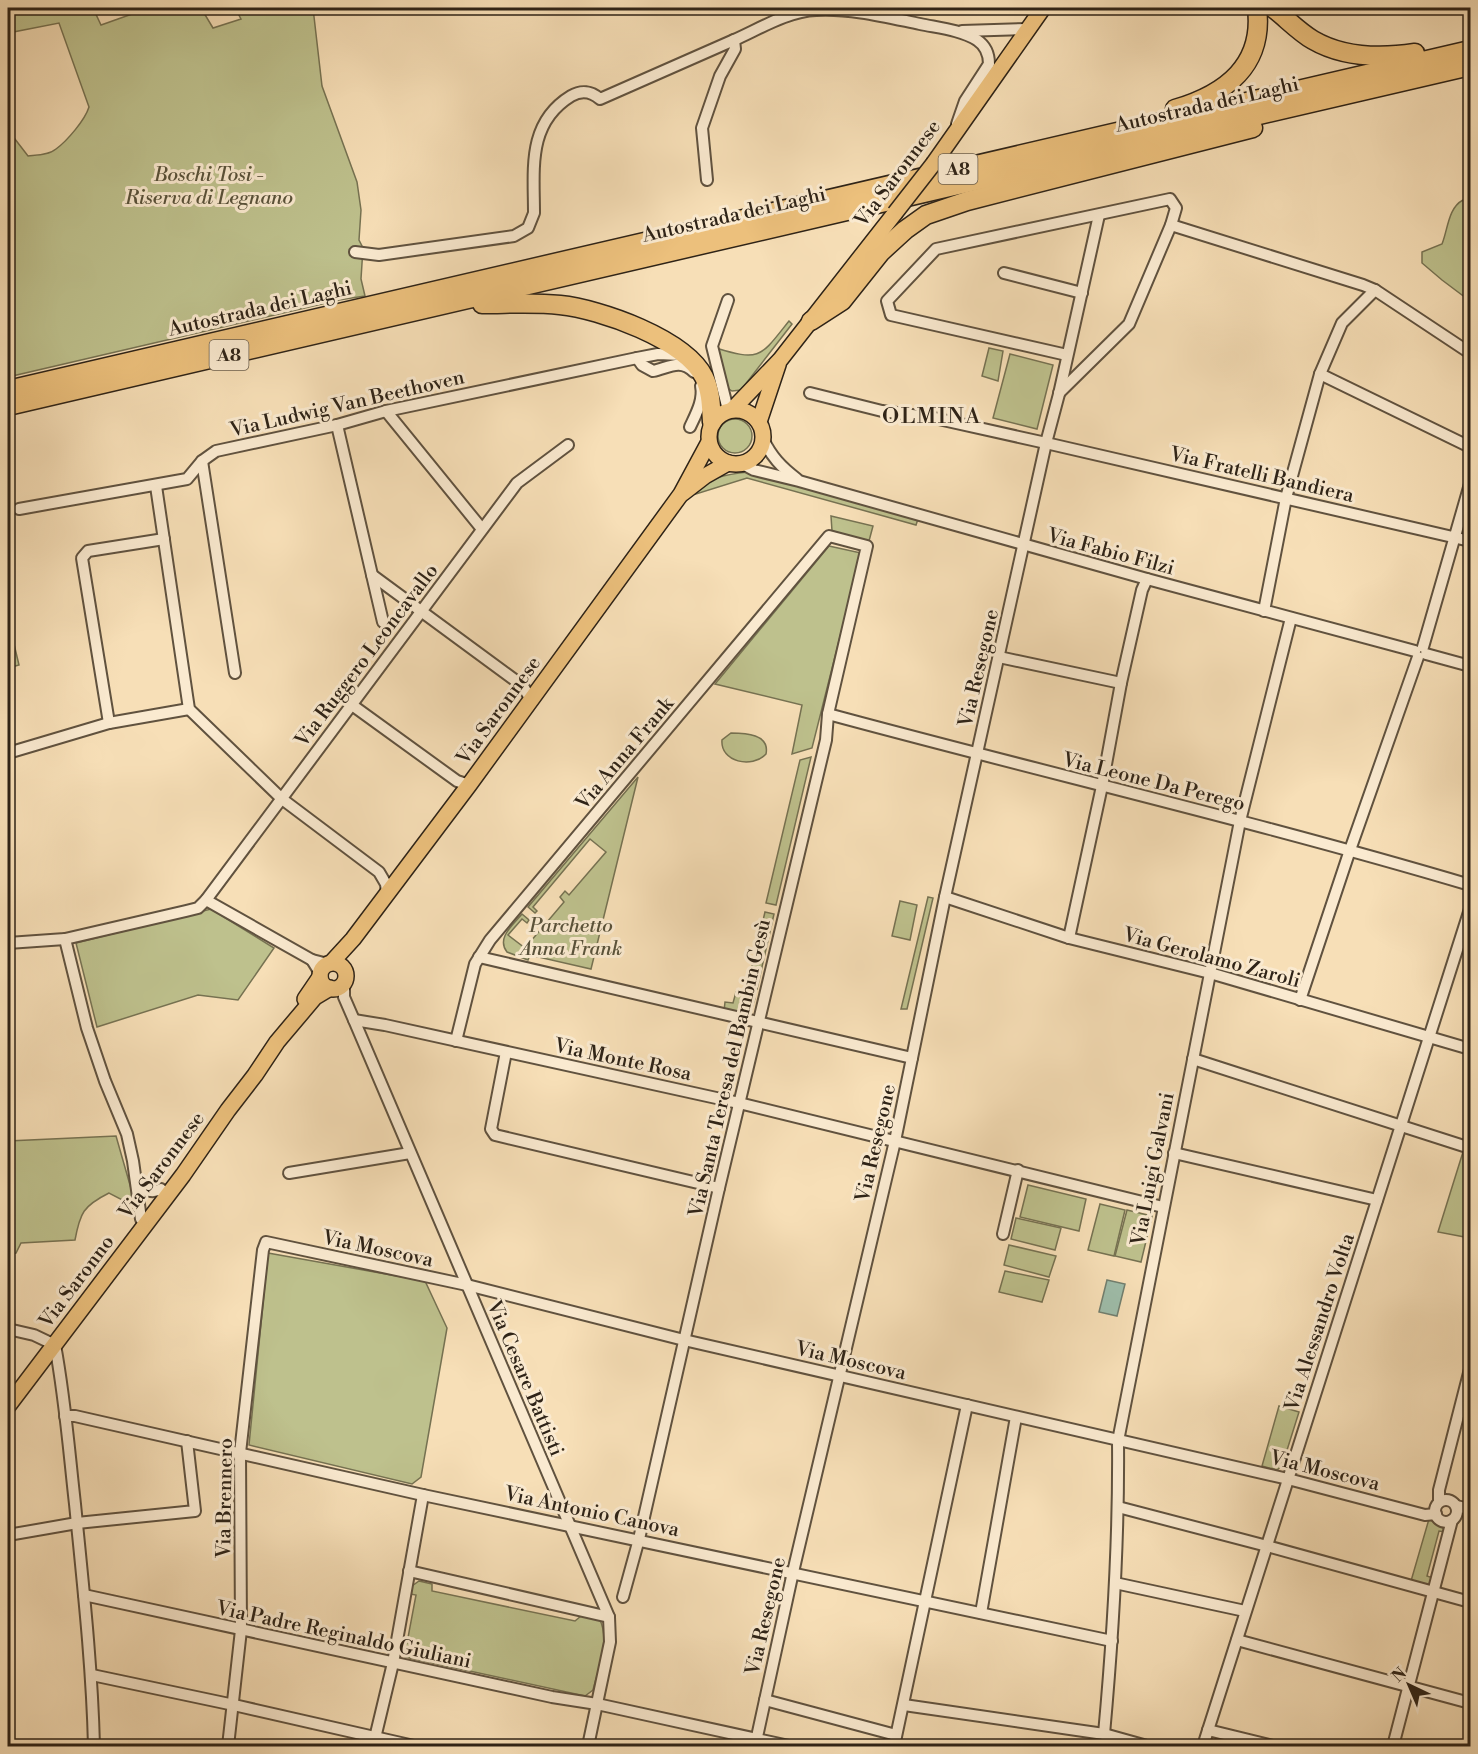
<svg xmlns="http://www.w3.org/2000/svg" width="1478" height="1754" font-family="'Libre Bodoni',serif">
  <rect width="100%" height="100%" fill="#f7dfb7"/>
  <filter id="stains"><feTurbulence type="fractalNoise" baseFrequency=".00333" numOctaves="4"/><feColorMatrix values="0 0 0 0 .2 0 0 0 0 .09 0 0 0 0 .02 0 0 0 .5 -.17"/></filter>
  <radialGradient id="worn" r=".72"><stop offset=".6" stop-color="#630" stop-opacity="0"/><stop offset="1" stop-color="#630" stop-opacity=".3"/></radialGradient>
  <!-- green -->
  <g fill="#bec18d" stroke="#767252" stroke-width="1.5">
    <path d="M 8,8 L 93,8 L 101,25 L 149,8 L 201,8 L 213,28 L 241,19 L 235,8 L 313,8 L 322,86 L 357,182 L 361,210 L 359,240 L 363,248 L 361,279 L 365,296 L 339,300 L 8,377 L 8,130 L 28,156 C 37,155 49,155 56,149 C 67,141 85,120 89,107 L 59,23 L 8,33 Z"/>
    <path d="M 1463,200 L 1470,208 L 1470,301 L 1442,280 L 1422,263 L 1422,252 L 1442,244 C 1448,229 1448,208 1463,200 Z"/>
    <path d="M 789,321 L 792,324 L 741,390 L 732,391 L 726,387 L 716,348 C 761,362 761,356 789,321 Z"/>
    <path d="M 989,348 L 1003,351 L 998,381 L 982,376 Z"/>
    <path d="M 1010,354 L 1053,365 L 1037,429 L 993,418 Z"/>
    <circle cx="735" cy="436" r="17"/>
    <path d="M 748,472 L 918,519 L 916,525 L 747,478 L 696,494 C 706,477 729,474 748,472 Z"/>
    <path d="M 831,516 L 873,526 L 869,541 L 832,531 Z"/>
    <path d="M 829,546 L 861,553 L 812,748 L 792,754 L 802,705 L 715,684 Z"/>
    <path d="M 8,619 L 19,665 L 8,668 Z"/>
    <path d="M 731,733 C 745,733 770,734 766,754 C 752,769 720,762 722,740 Z"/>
    <path d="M 811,757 L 776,905 L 766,903 L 800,760 Z"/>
    <path d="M 638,777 L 591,969 L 530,955 L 528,960 L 507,952 C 496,938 513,925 522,914 L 529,920 L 527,923 L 522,919 L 508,935 L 525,948 L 564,902 L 560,897 L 565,891 L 569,895 L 606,852 L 590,839 L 533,907 L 537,911 L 535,913 L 528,907 Z"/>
    <path d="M 928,897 L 933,898 L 907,1009 L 901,1009 Z"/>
    <path d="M 900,901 L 917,905 L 910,940 L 892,936 Z"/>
    <path d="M 211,909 L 274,948 L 238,1000 L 198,995 L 97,1027 L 76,943 Z"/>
    <path d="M 765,912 L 774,914 L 757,989 L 748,983 Z"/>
    <path d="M 736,992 L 746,993 L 755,998 L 750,1014 L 746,1016 L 724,1011 L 725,1002 L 733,1003 Z"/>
    <path d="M 116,1136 L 134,1199 L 128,1203 L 109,1193 C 83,1206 80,1213 75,1240 L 21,1243 L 16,1253 L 8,1255 L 8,1141 Z"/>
    <path d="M 1463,1152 L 1470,1154 L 1470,1238 L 1438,1232 Z"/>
    <path d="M 1028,1185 L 1086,1199 L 1079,1231 L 1020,1217 Z"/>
    <path d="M 1100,1204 L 1125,1210 L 1114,1256 L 1088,1250 Z"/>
    <path d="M 1127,1210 L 1152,1216 L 1141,1262 L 1115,1256 Z"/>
    <path d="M 1016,1218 L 1061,1228 L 1055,1250 L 1011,1239 Z"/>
    <path d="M 1009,1245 L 1056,1256 L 1049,1277 L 1004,1265 Z"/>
    <path d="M 268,1253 L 425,1281 L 447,1328 L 421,1477 L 412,1484 L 249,1445 Z"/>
    <path d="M 1005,1271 L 1049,1280 L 1042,1302 L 999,1292 Z"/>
    <path d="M 1279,1406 L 1299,1412 L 1282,1466 L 1277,1470 L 1262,1466 Z"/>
    <path d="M 1429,1519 L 1440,1522 L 1446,1532 L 1439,1531 L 1427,1576 L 1433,1578 L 1431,1587 L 1411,1581 Z"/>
    <path d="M 419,1581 L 432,1584 L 432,1591 L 575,1621 L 581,1616 L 600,1620 C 610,1641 598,1669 593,1690 L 585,1696 L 405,1657 L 399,1651 L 401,1642 L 407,1643 L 416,1595 L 410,1594 L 412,1586 Z"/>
  </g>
  <!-- water -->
  <path fill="#9ebdaa" stroke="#717f6f" stroke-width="1.5" d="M 1107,1280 L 1125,1284 L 1117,1316 L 1099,1312 Z"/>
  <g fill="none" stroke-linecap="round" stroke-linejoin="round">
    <!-- minor casing -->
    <g stroke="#60523f" stroke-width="14">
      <g id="minor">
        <path d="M 962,31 L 1028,29"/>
        <path d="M 707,180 L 702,128 L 720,76 L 735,49 L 734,40 C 759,29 788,11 816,10 C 851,8 886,17 920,24 C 939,28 961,30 977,40 C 986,46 989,54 989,64 L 965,101 L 957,124"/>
        <path d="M 1171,225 L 1363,285 L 1375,290 L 1470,353"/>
        <path d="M 355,252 L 379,255 L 514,236 L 528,228 L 534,213 C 534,169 527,123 571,96 C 581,90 591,91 600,99 L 734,40"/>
        <path d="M 1004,273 L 1082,293"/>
        <path d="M 637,358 L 642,365 L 653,371 C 668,368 680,358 694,372"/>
        <path d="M 1320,374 L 1470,447"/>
        <path d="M 810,393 L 882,411 L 934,418 L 1046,443 L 1470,541"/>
        <path d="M 1059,393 L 1129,324 L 1171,225 L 1176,208 L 1170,199 L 936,249 L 887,301 L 891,315 L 1067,355"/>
        <path d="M 728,410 L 712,346 L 728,300"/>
        <path d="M 386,411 L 482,529"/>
        <path d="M 337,425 L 383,622"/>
        <path d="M 690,427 C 696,414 704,400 701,386"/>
        <path d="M 763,439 C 771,456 781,467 797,479"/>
        <path d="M 202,461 L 235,673"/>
        <path d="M 741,463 L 754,470 L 799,481 L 1147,579 L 1415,651"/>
        <path d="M 156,486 L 189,709 L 282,799 L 379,872 L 386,884 L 387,894"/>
        <path d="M 19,509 L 187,479 L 202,461 L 216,451 L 337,425 L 386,411 L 637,358 L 658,354 L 681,355"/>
        <path d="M 372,575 L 523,686 L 531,700"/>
        <path d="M 1264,611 L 1286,498 L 1320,374 L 1342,323 L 1375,290"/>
        <path d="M 1423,647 L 1470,484"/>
        <path d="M 1426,654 L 1470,666"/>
        <path d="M 999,657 L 1121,683"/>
        <path d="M 352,705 L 457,781 L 469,785"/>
        <path d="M 828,714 C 1042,772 1258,822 1470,885"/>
        <path d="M 109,723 L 82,558 L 88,551 L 164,539"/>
        <path d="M 8,753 L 109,723 L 189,709"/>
        <path d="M 945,897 L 1069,938 L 1210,973 L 1470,1049"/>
        <path d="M 206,900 L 312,960"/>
        <path d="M 1069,938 L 1102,786 L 1121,683 L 1142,590 L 1147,579"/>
        <path d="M 65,939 L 87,1028 L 105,1081 L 127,1134 L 133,1161 L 141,1219"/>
        <path d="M 8,943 L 65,939 L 186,911 L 198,908 L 206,900 L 517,483 L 568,445"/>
        <path d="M 479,957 L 912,1058"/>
        <path d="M 320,973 L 312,960 L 328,964"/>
        <path d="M 344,981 L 344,997 L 354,1020 L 609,1617 L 610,1642 L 588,1746"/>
        <path d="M 1300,1000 L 1350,850 L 1418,657"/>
        <path d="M 354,1020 L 385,1025 L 739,1103 L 1163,1207"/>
        <path d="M 456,1041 L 475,964 L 490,940 L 829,536 L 867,546 L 828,714 L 826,740 L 719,1188 L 639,1539 L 623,1597"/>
        <path d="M 506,1052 L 491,1129 L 495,1135 L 719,1188"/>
        <path d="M 1193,1059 L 1470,1148"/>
        <path d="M 1174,1153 L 1377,1200"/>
        <path d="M 289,1173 L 410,1153"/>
        <path d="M 137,1185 C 145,1190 152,1194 161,1189"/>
        <path d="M 1003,1234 L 1018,1170"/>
        <path d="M 8,1329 L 34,1335 L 55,1345 C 65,1398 69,1451 75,1504 C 83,1585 92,1665 94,1746"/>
        <path d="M 65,1416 L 75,1416 L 423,1495 L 1112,1641"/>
        <circle cx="1446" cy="1511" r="11"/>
        <path d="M 1439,1502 L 1439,1490 L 1470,1369"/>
        <path d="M 1456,1506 L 1470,1509"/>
        <path d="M 1118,1507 L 1267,1546 L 1470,1602"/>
        <path d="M 8,1535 L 77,1523 L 195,1511 L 187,1441"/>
        <path d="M 409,1571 L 609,1617"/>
        <path d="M 1115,1583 L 1245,1611"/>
        <path d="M 84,1595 L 552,1697 L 597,1704 L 789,1746"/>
        <path d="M 981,1613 L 1016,1417"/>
        <path d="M 1237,1640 L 1470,1703"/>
        <path d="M 92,1675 L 234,1705 L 414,1746"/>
        <path d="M 765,1700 L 896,1735"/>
        <path d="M 904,1705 L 1104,1734 L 1147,1746"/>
        <path d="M 1208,1730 L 1273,1746"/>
        <path d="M 1104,1734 C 1113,1636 1119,1539 1118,1441 L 1240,821 L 1291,618"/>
        <path d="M 375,1738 L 393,1663 L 423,1495"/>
        <path d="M 228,1746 L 241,1630 L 240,1453 L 263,1250 L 266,1242 L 467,1285 L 684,1340 L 1288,1479 L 1425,1515 L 1436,1514"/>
        <path d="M 755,1746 L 793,1572 L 895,1141 L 945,897 L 1046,443 L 1059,394 L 1099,215"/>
        <path d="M 894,1746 L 967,1405"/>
        <path d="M 1203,1746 L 1470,909"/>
        <path d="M 1393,1746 L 1452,1520"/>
      </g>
    </g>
    <!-- primary casing -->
    <g stroke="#2e2317" stroke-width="18">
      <g id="primary">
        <path d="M 934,163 L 1043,8"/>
        <circle cx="736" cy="437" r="27"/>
        <path d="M 732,410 L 780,360 L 895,213"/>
        <path d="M 759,422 L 778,365"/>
        <path d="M 683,493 L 705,476 L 728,463"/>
        <path d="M 331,963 L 353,939 L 469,785 L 681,494 L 709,442"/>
        <circle cx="333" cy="976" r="13"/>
        <path d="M 305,999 L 320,977"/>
        <path d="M 8,1406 L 183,1175 L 228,1110 L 255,1075 L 277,1042 L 315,997 L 330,988"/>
      </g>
    </g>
    <!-- motorway casing -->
    <g stroke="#2e2317" stroke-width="21">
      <g id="motorway">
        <path d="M 1273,8 C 1286,18 1299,32 1313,40 C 1344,58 1382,58 1415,53"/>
        <path d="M 1175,109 C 1226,94 1264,65 1257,8"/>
        <path d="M 482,304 C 508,304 534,302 560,305 C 600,309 685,339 704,377 C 711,391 711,407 712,422"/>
        <path d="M 811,321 L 842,301 L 881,252 L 905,230 L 926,215 L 967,201 L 1253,128"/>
        <path d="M 8,390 L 1470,50"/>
        <path d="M 8,406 L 1470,66"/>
      </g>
    </g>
    <!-- minor -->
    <use href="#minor" stroke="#faead0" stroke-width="10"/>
    <!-- primary -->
    <use href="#primary" stroke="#ecc07c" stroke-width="15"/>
    <!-- motorway -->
    <use href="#motorway" stroke="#ecc07c" stroke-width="18"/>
    <!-- primary-bridge casing -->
    <g stroke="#2e2317" stroke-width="18" stroke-linecap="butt">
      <path id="primary-bridge" d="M 895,213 L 934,163"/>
    </g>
    <!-- primary-bridge -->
    <use href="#primary-bridge" stroke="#ecc07c" stroke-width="15"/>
  </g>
  <g text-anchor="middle" stroke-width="6" stroke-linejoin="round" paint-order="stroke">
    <!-- shield labels -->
    <g fill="#faead0" stroke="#6b5f4e" stroke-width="1.5">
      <rect x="938.5" y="154" width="39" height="30" rx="4.5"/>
      <rect x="209.5" y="340" width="39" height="30" rx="4.5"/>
    </g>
    <g font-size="18" font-weight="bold" fill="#2e2317">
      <text x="958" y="175">A8</text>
      <text x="229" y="361">A8</text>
    </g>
    <!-- street labels -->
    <g font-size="20" fill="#2e2317" stroke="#faead0">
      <text transform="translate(1207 104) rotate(-13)" y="7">Autostrada dei Laghi</text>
      <text transform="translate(897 173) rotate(-53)" y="7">Via Saronnese</text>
      <text transform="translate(734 214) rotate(-13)" y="7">Autostrada dei Laghi</text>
      <text transform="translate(260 308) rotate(-13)" y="7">Autostrada dei Laghi</text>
      <text transform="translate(347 403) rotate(-13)" y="7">Via Ludwig Van Beethoven</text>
      <text transform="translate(1262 474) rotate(13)" y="7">Via Fratelli Bandiera</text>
      <text transform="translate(1111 551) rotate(15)" y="7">Via Fabio Filzi</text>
      <text transform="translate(366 655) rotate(-53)" y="7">Via Ruggero Leoncavallo</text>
      <text transform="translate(978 668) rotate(-77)" y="7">Via Resegone</text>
      <text transform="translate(498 710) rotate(-54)" y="7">Via Saronnese</text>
      <text transform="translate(624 753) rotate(-50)" y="7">Via Anna Frank</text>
      <text transform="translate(1154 781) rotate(14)" y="7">Via Leone Da Perego</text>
      <text transform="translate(1212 957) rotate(15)" y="7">Via Gerolamo Zaroli</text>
      <text transform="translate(623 1059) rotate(12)" y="7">Via Monte Rosa</text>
      <text transform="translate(729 1068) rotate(-77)" y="7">Via Santa Teresa del Bambin Gesù</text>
      <text transform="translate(875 1143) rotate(-77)" y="7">Via Resegone</text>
      <text transform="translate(161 1165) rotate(-53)" y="7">Via Saronnese</text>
      <text transform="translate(1152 1169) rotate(-79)" y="7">Via Luigi Galvani</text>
      <text transform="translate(378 1248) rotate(12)" y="7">Via Moscova</text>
      <text transform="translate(76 1281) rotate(-53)" y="7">Via Saronno</text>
      <text transform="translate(1319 1322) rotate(-72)" y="7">Via Alessandro Volta</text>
      <text transform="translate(851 1360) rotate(13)" y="7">Via Moscova</text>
      <text transform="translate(526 1378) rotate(67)" y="7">Via Cesare Battisti</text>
      <text transform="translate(1325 1470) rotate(14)" y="7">Via Moscova</text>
      <text transform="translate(224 1498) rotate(-89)" y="7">Via Brennero</text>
      <text transform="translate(592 1511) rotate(12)" y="7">Via Antonio Canova</text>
      <text transform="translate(765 1616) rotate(-77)" y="7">Via Resegone</text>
      <text transform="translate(344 1634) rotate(12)" y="7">Via Padre Reginaldo Giuliani</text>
    </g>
    <!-- park labels -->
    <g font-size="20" font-style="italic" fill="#59523a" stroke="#faead0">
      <text x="209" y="181">Boschi Tosi -<tspan x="209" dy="23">Riserva di Legnano</tspan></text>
      <text x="571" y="932">Parchetto<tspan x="571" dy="23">Anna Frank</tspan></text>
    </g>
    <!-- quarter labels -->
    <g font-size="22" letter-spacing="1.5" fill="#2e2317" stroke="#faead0">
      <text x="932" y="423">OLMINA</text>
    </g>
  </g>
  <!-- margin -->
  <rect width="1478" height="1754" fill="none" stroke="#f7dfb7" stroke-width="30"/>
  <rect x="9" y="9" width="1460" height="1736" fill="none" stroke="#2e2317" stroke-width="3"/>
  <rect x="15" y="15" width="1448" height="1724" fill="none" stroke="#2e2317" stroke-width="1.5"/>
  <!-- north arrow -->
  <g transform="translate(1409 1685) rotate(316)" stroke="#faead0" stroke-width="4.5" paint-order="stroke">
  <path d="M0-4.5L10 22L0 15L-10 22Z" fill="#2e2317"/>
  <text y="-9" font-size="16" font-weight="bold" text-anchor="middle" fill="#2e2317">N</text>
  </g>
  <rect width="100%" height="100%" filter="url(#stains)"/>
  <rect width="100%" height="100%" fill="url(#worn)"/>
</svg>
